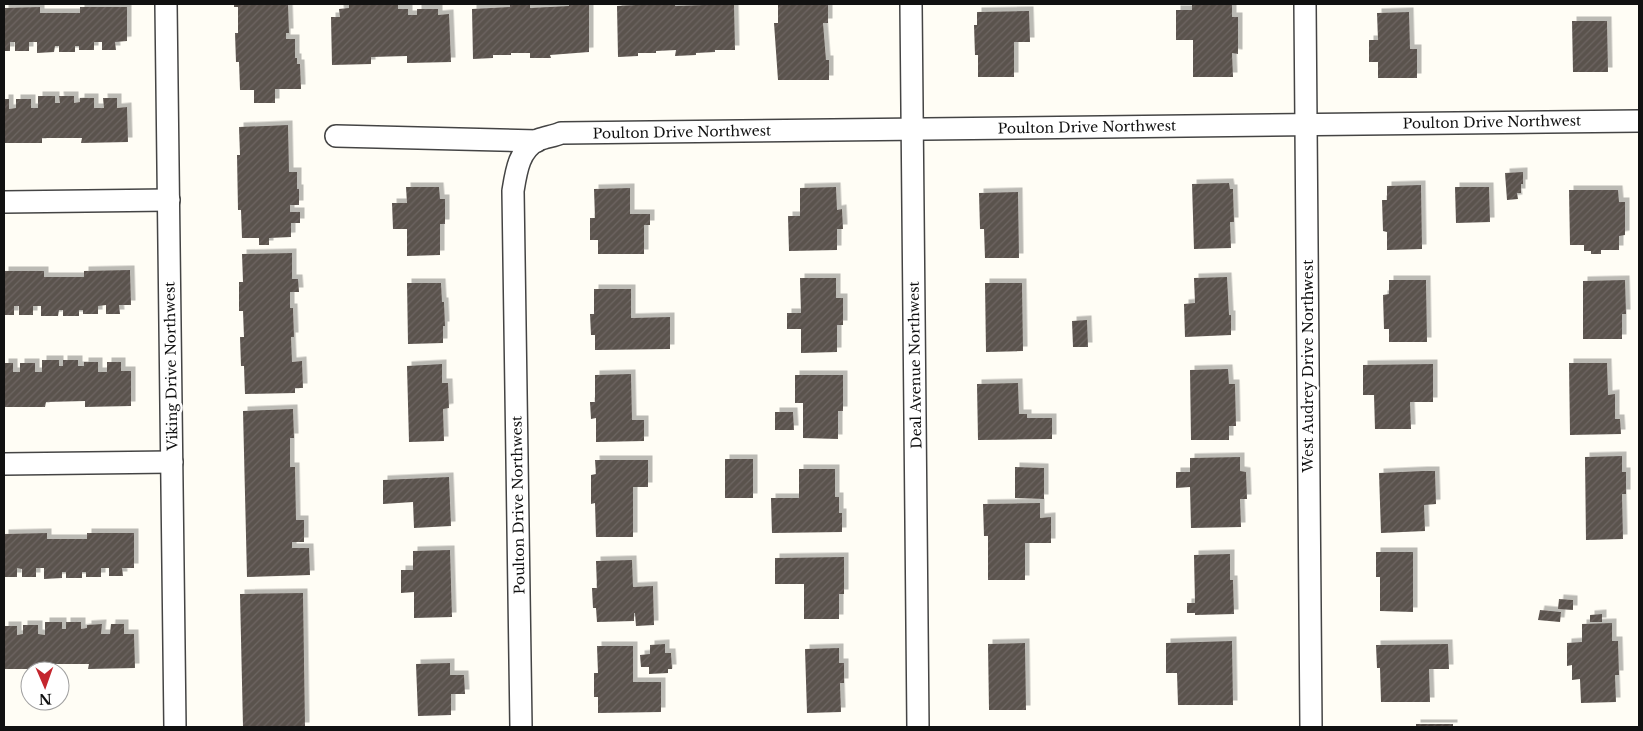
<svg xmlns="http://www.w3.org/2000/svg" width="1643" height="731" font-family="'Libre Baskerville',serif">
  <defs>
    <pattern id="building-hatch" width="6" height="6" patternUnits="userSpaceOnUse" patternTransform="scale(1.25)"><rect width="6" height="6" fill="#5a524d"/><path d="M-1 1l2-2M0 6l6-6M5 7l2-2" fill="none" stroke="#6d6662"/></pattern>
    <filter id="shadow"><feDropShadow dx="4.5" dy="-4.5" stdDeviation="0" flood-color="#0004"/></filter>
  </defs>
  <rect width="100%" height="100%" fill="#fffdf5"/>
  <!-- building -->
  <g fill="url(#building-hatch)" filter="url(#shadow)">
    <path d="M 234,4 L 288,4 L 289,33 L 286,33 L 286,39 L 295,39 L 295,58 L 297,58 L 297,64 L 300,64 L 301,89 L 275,89 L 275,103 L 254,103 L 254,90 L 240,90 L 239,62 L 236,62 L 235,33 L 238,33 L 238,7 L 234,7 Z"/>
    <path d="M 349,4 L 398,4 L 398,9 L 408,9 L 408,15 L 417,15 L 417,9 L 438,9 L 438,15 L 449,14 L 451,62 L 407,63 L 407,56 L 371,57 L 371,64 L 332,65 L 331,17 L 340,17 L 339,9 L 349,8 Z"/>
    <path d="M 510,4 L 530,4 L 530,8 L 569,6 L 569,4 L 589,4 L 589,52 L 550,55 L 551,58 L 530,58 L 530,53 L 511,53 L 511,55 L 493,55 L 493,58 L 473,59 L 472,9 L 510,7 Z"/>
    <path d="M 655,4 L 675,4 L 675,6 L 734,4 L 735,50 L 715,50 L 715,52 L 696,53 L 696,55 L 675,56 L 676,50 L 656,51 L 656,53 L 638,53 L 638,56 L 618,57 L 617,6 Z"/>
    <path d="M 778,4 L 828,4 L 828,23 L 823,23 L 826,60 L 829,60 L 829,80 L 778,80 L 774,23 L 778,23 Z"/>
    <path d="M 1192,5 L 1232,5 L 1232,17 L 1238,17 L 1238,54 L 1232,53 L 1233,77 L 1193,77 L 1193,40 L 1176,40 L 1176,10 L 1192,10 Z"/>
    <path d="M 40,7 L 40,13 L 80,13 L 80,7 L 127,7 L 127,41 L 115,42 L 116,50 L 102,50 L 102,42 L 94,42 L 94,50 L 79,50 L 79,46 L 75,46 L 75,52 L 59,52 L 59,46 L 55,46 L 54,52 L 37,53 L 37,42 L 29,42 L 29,51 L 15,51 L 15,42 L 10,42 L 10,51 L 4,51 L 4,8 Z"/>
    <path d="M 1029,11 L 1030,42 L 1014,42 L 1014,77 L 978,77 L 978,55 L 975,55 L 974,25 L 977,25 L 977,12 Z"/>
    <path d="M 1409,12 L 1410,49 L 1417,49 L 1417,78 L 1378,78 L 1378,62 L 1369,62 L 1369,40 L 1378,40 L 1377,13 Z"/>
    <path d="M 1572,21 L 1607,21 L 1608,72 L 1573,72 Z"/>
    <path d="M 38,96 L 55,96 L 55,103 L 60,103 L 59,96 L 74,96 L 74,103 L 80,102 L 80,98 L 94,98 L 94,108 L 104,108 L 103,98 L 117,98 L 117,108 L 127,107 L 128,142 L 81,143 L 82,138 L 42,138 L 42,143 L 4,143 L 4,99 L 9,99 L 9,109 L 16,108 L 16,99 L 31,99 L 31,108 L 38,108 Z"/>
    <path d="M 288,125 L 289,172 L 297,172 L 297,189 L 299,189 L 299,205 L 290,205 L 290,212 L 300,212 L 300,223 L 291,223 L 291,237 L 269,238 L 269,245 L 259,245 L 259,238 L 242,238 L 241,210 L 238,210 L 237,155 L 240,155 L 239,127 Z"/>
    <path d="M 1523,172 L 1523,184 L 1521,184 L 1521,193 L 1517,193 L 1518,199 L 1507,200 L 1505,173 Z"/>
    <path d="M 1229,183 L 1230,189 L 1233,189 L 1234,222 L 1230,222 L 1231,248 L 1194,249 L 1192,184 Z"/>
    <path d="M 1421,185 L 1422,249 L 1387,250 L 1387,232 L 1383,231 L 1382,200 L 1387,200 L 1387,186 Z"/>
    <path d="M 406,187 L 439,187 L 440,199 L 445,199 L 445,224 L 440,224 L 440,255 L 407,256 L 407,229 L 393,229 L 392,203 L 407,203 Z"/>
    <path d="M 836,187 L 837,210 L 842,209 L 843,229 L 837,229 L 837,250 L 789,251 L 788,216 L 800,216 L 800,188 Z"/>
    <path d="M 1455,187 L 1489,187 L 1490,222 L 1456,223 Z"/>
    <path d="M 630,188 L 630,214 L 650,214 L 650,225 L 644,225 L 644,254 L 598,254 L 598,240 L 590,240 L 590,218 L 595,218 L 594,189 Z"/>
    <path d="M 1569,190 L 1618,190 L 1619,202 L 1625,202 L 1625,235 L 1619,236 L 1619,250 L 1601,250 L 1601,254 L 1591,254 L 1591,251 L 1584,251 L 1584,245 L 1570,245 Z"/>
    <path d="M 1018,192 L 1019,258 L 985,258 L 984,229 L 980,229 L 979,193 Z"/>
    <path d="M 292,253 L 292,279 L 298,279 L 299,292 L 290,292 L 290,308 L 293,308 L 294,337 L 291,337 L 292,362 L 302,361 L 303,388 L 295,388 L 295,393 L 245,394 L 244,366 L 241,366 L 240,337 L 244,337 L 243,311 L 239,311 L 239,282 L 243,282 L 242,254 Z"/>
    <path d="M 130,270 L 131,305 L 119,305 L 120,314 L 106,314 L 106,305 L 98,306 L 98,314 L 83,314 L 83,310 L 79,310 L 79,316 L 63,316 L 63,310 L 59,310 L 58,316 L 41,316 L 41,306 L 33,306 L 33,315 L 19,315 L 19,306 L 14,306 L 14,315 L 4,315 L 4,271 L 44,271 L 44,277 L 84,277 L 84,271 Z"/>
    <path d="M 1227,277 L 1229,315 L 1231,315 L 1231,335 L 1185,337 L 1184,304 L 1195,303 L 1194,278 Z"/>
    <path d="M 800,278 L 836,278 L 836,298 L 843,298 L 843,325 L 837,325 L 837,352 L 801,353 L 801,329 L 787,329 L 787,313 L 801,313 Z"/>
    <path d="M 1389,280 L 1426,280 L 1427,342 L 1389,342 L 1389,329 L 1384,329 L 1383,295 L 1389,294 Z"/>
    <path d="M 1625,280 L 1626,314 L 1622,314 L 1622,339 L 1583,339 L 1583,281 Z"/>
    <path d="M 407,283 L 441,283 L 442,302 L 444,302 L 445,326 L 443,326 L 443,343 L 408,344 Z"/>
    <path d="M 985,283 L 1022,283 L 1023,351 L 986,352 Z"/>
    <path d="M 594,289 L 631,289 L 631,318 L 670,317 L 670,349 L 595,350 L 595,335 L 591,335 L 590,314 L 594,314 Z"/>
    <path d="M 1087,320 L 1088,347 L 1073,347 L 1072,321 Z"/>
    <path d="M 42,360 L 59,360 L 59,366 L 63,366 L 63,360 L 78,360 L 78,366 L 84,366 L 84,362 L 98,362 L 98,372 L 107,372 L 107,362 L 121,362 L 121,371 L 131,371 L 131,406 L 85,407 L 85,401 L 46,402 L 45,407 L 4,407 L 4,363 L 13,363 L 13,372 L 20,372 L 20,363 L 35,363 L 35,372 L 42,372 Z"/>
    <path d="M 1569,363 L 1607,363 L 1608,395 L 1615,394 L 1615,419 L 1620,419 L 1621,434 L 1570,435 Z"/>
    <path d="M 442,364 L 442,383 L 448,383 L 449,408 L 443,409 L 444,441 L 409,442 L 407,366 Z"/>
    <path d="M 1433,364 L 1433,402 L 1410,402 L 1411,429 L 1375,429 L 1374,395 L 1363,395 L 1363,365 Z"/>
    <path d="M 1228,369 L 1229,384 L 1235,384 L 1236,426 L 1229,426 L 1229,440 L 1191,440 L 1190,370 Z"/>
    <path d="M 631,374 L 632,420 L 644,420 L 644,441 L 596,442 L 596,418 L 591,419 L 590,402 L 595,402 L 595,375 Z"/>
    <path d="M 795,375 L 843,375 L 843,411 L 838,411 L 838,439 L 803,438 L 803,403 L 795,403 Z"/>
    <path d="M 1018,383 L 1019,414 L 1027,414 L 1027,418 L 1052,418 L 1052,439 L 978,440 L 977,384 Z"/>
    <path d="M 293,409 L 294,438 L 290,438 L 290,467 L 295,467 L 296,520 L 304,520 L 304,542 L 292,542 L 292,548 L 309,548 L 310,575 L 247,577 L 243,411 Z"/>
    <path d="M 775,412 L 793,412 L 794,430 L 775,430 Z"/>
    <path d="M 1622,456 L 1622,472 L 1626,472 L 1626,494 L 1622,494 L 1623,539 L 1586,540 L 1585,457 Z"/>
    <path d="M 1240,457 L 1240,471 L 1246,472 L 1247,499 L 1240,499 L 1241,527 L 1191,528 L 1190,487 L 1176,488 L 1176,472 L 1190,472 L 1190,458 Z"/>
    <rect x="725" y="459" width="28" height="39"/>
    <path d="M 595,460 L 648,460 L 648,487 L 633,487 L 633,537 L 596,537 L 595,503 L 591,504 L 591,475 L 596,474 Z"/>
    <path d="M 1015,467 L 1044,468 L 1044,499 L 1015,498 Z"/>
    <path d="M 799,469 L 835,469 L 835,497 L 839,497 L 839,513 L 842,513 L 842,532 L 772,533 L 771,498 L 799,498 Z"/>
    <path d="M 1423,471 L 1435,471 L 1436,504 L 1424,505 L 1425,531 L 1381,533 L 1379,473 Z"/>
    <path d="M 449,477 L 451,526 L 414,528 L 413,502 L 383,504 L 383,480 Z"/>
    <path d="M 1040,503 L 1040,518 L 1051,517 L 1051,543 L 1025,543 L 1025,580 L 988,580 L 988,536 L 984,536 L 983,504 Z"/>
    <path d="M 47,533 L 47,539 L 87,539 L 87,533 L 134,533 L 134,568 L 122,568 L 123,576 L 109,576 L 109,568 L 101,568 L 101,577 L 86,577 L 86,572 L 82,572 L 82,578 L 66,578 L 66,572 L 62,572 L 62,578 L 44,579 L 44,568 L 36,568 L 36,577 L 22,577 L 22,569 L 17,568 L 17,577 L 4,577 L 4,534 Z"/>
    <path d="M 450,550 L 452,617 L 414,618 L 414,592 L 401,593 L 401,570 L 413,570 L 413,551 Z"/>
    <path d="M 1376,552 L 1413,552 L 1413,612 L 1380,611 L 1380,577 L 1376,577 Z"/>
    <path d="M 1230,554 L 1230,580 L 1233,580 L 1234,614 L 1195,615 L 1195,613 L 1187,613 L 1187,603 L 1195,603 L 1194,555 Z"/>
    <path d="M 844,557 L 844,594 L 839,594 L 839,619 L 804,619 L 804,584 L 775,584 L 775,558 Z"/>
    <path d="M 632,560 L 633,587 L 653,586 L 654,625 L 636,626 L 635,613 L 634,613 L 634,621 L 597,622 L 596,608 L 593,608 L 592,588 L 597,588 L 596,561 Z"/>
    <path d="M 303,593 L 305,727 L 243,727 L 240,594 Z"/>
    <path d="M 1559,599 L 1573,600 L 1573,610 L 1558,609 Z"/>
    <path d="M 1540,610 L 1561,612 L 1560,622 L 1538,620 Z"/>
    <path d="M 1602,614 L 1602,622 L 1590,622 L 1590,615 Z"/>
    <path d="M 45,622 L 62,622 L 62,629 L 66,629 L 66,622 L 81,622 L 81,629 L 87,628 L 87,625 L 102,624 L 101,634 L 110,634 L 111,624 L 124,624 L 124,634 L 134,634 L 135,668 L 88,669 L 89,664 L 49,664 L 49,669 L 4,669 L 4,626 L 17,626 L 17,635 L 23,634 L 23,625 L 38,625 L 38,634 L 45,635 Z"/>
    <path d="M 1612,623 L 1612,641 L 1618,641 L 1619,675 L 1615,675 L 1616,702 L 1581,703 L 1580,679 L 1572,680 L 1572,665 L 1567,666 L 1567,643 L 1582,642 L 1582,624 Z"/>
    <path d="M 1232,641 L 1233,705 L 1178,705 L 1177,673 L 1166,673 L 1166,643 Z"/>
    <path d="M 1025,643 L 1026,710 L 989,710 L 988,644 Z"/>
    <path d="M 665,644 L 665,653 L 671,653 L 672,669 L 668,669 L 668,673 L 649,674 L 649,667 L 641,667 L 640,655 L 650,654 L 650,645 Z"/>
    <path d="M 1448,644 L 1449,669 L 1429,669 L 1430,702 L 1381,702 L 1380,668 L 1377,668 L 1376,645 Z"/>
    <path d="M 597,646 L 633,646 L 633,682 L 661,682 L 661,712 L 598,713 L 598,697 L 594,697 L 594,673 L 598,673 Z"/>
    <path d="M 839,648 L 839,663 L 844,663 L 844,683 L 840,683 L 841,712 L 807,713 L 805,649 Z"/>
    <path d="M 450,663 L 450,675 L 464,675 L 465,694 L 451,694 L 451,715 L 418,716 L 416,664 Z"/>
    <rect x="1416" y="724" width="37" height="3"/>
  </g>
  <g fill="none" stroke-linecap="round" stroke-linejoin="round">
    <!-- minor casing -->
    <g stroke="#444" stroke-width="24">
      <g id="minor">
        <path d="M 166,4 L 175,727"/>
        <path d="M 911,4 L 918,727"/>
        <path d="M 1305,4 L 1311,727"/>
        <path d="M 336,136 L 537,141"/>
        <path d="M 4,202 L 169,200"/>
        <path d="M 4,464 L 172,462"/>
        <path d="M 521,727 L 513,191 C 516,172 519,149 538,140 C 546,137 554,136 561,133 L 1639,121"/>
      </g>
    </g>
    <!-- minor -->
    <use href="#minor" stroke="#fff" stroke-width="21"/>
  </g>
  <g text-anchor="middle" stroke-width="5" stroke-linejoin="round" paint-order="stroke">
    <!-- street labels -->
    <g font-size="14" fill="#111" stroke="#fff">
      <text transform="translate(1492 122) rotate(-1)" y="5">Poulton Drive Northwest</text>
      <text transform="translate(1087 127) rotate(-1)" y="5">Poulton Drive Northwest</text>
      <text transform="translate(682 132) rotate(-1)" y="5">Poulton Drive Northwest</text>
      <text transform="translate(915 365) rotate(-91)" y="5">Deal Avenue Northwest</text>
      <text transform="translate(171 366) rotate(-91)" y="5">Viking Drive Northwest</text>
      <text transform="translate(1308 366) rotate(-90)" y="5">West Audrey Drive Northwest</text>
      <text transform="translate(518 505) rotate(-91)" y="5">Poulton Drive Northwest</text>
    </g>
  </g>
  <!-- border -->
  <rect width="1643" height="731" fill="none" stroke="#111111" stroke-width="10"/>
  <!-- north arrow -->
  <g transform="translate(45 686) rotate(178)"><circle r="24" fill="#ffffff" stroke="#a0a0a0"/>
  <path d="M0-4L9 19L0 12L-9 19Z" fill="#c4262e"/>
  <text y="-8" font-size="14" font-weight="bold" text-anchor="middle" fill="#111111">N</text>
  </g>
</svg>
